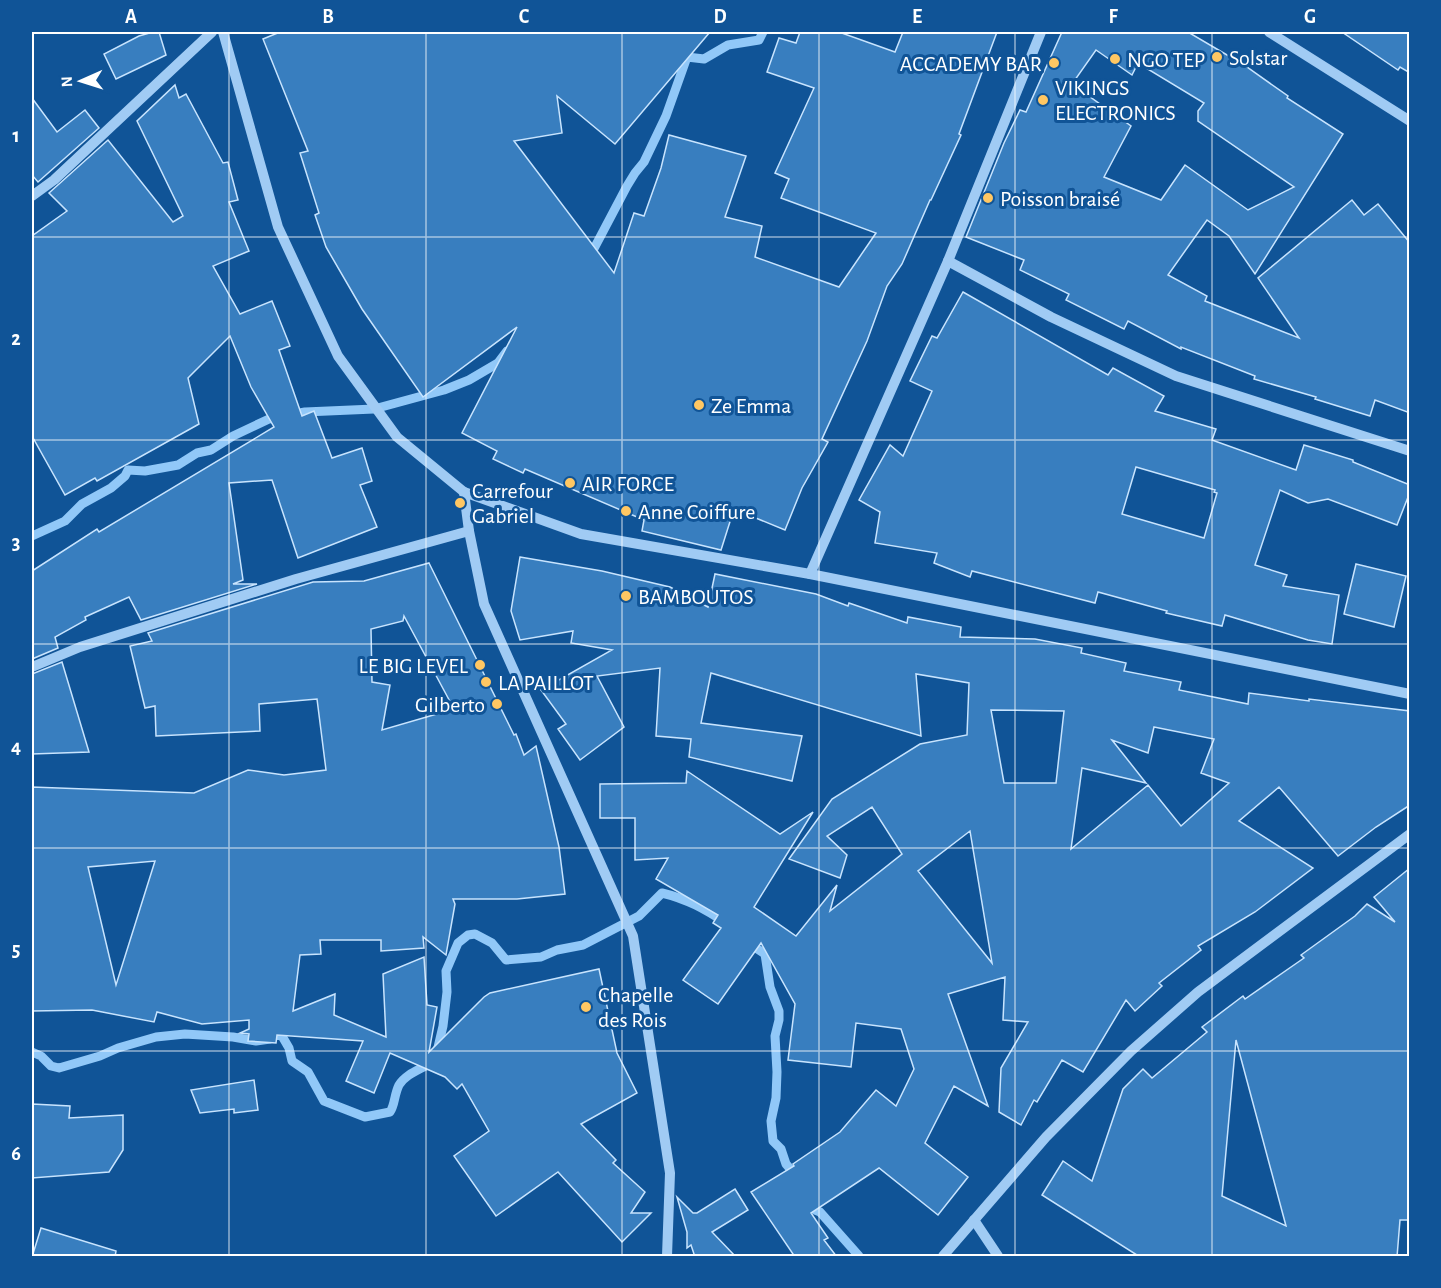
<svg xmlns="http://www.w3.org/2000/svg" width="1441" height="1288" font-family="'Alegreya Sans',sans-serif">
  <rect width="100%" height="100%" fill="#105497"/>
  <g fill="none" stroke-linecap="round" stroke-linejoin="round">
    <!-- stream -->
    <g stroke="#91c8f8" stroke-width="9">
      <path d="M 589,258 L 627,186 L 635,173 L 644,162 L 666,116 L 687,57 L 704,59 L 728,45 L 759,40 L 763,32"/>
      <path d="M 32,536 L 65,521 L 82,504 L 111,488 L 125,476 L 128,470 L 145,471 L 178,465 L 197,453 L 211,450 L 233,436 L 269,419 L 305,412 L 374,409 L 444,390 L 469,380 L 498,363 L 507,351"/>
      <path d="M 747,942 L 765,954 L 770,987 L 779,1011 L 779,1020 L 775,1036 L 777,1072 L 776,1098 L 771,1121 L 773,1141 L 781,1149 L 786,1164 L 797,1177"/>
      <path d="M 32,1052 L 41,1056 L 51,1066 L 59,1068 L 100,1056 L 118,1048 L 156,1037 L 185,1034 L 233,1037 L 256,1041 L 270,1039 L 275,1034 L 282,1036 L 289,1048 L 292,1061 L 308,1072 L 324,1101 L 365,1117 L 390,1112 C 395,1105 394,1095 399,1085 C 407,1072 424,1069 435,1060 L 443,1026 L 447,992 L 446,971 L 458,943 L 468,935 L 475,934 L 492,943 L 506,960 L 541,957 L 557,950 L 583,945 L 639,916 L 662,893 C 687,899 705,909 726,923"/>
      <path d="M 811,1201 L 815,1210 L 820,1212 L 859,1256"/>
    </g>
  </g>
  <!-- building -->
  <g fill="#387ebf" stroke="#c8e4fe" stroke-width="1.5" fill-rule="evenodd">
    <path d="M 153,32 L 159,32 L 166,55 L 116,79 L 104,54 L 139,36 Z"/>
    <path d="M 280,32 L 710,32 L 615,144 L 557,96 L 562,133 L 514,141 L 614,273 L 634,213 L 644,216 L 661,168 L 669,135 L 746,156 L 725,217 L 762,226 L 755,257 L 839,287 L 876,233 L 781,198 L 789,179 L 775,173 L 814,88 L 767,72 L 779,38 L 796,43 L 800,32 L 839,32 L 895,52 L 903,32 L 997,32 L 959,134 L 961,135 L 931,200 L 930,200 L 902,264 L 887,286 L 867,341 L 822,439 L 828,442 L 802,488 L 785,530 L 734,509 L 721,550 L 642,531 L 644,520 L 525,469 L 523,473 L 493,459 L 497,451 L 462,433 L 517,327 L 423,397 L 362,309 L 326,247 L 315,215 L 319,213 L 300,153 L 308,151 L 263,39 Z"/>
    <path d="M 1062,32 L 1188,32 L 1244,65 L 1288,96 L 1287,98 L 1343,134 L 1255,274 L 1229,236 L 1207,220 L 1168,275 L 1207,296 L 1205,301 L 1299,338 L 1258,278 L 1352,200 L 1364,215 L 1378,204 L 1410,243 L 1410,413 L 1375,400 L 1370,416 L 1315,399 L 1316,397 L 1254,379 L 1255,376 L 1181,347 L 1181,349 L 1128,321 L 1124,329 L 1066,300 L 1069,294 L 1020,270 L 1024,260 L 966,237 L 1004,143 L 1020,110 L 1026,112 ZM 1096,50 L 1132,75 L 1138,63 L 1204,103 L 1198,111 L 1198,121 L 1294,187 L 1248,210 L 1185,165 L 1161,200 L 1104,177 L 1131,126 L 1072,84 Z"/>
    <path d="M 1342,32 L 1410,32 L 1410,73 L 1400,67 L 1398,70 Z"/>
    <path d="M 175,85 L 179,98 L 186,94 L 223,163 L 228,162 L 238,200 L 229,202 L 249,251 L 213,266 L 240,314 L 272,301 L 290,346 L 279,350 L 302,416 L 314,411 L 332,458 L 362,448 L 372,481 L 360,485 L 377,527 L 298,558 L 272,480 L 229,483 L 243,580 L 233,584 L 257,584 L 141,620 L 129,597 L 85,617 L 86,620 L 55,637 L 58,648 L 32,659 L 32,571 L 97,529 L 99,532 L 274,427 L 251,387 L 230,336 L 188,378 L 199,424 L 97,481 L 95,478 L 65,495 L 32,436 L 32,236 L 67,211 L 49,193 L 108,140 L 173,222 L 183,216 L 137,121 Z"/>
    <path d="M 32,98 L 57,132 L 85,110 L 99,128 L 38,182 L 32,175 Z"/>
    <path d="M 963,292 L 1108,375 L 1113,368 L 1164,396 L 1155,411 L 1216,429 L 1212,440 L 1296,470 L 1304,445 L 1353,460 L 1353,462 L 1410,485 L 1410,492 L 1397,525 L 1328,499 L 1308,503 L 1280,490 L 1255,565 L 1287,575 L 1283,586 L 1339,595 L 1332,644 L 1308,640 L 1225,615 L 1222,626 L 1166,613 L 1167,611 L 1098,592 L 1095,603 L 972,571 L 970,577 L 934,563 L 937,553 L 875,543 L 880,512 L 859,500 L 890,445 L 903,456 L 932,391 L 910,381 L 932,336 L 937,338 ZM 1136,467 L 1215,490 L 1214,492 L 1217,493 L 1204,538 L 1122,514 Z"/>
    <path d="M 520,557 L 602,571 L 670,587 L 708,607 L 715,574 L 816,594 L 848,606 L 849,603 L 907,623 L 908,617 L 961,627 L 960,637 L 1035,639 L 1082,648 L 1081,653 L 1126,663 L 1124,671 L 1181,682 L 1179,690 L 1248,704 L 1249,693 L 1309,701 L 1309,699 L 1410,711 L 1410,805 L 1376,827 L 1338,856 L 1279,787 L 1239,821 L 1313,868 L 1255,912 L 1198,946 L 1201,950 L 1159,983 L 1162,986 L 1135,1011 L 1126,1000 L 1083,1072 L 1062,1060 L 1037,1102 L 1034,1100 L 1021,1125 L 999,1112 L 1001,1068 L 1028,1022 L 1003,1020 L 1005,977 L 948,994 L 988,1106 L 954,1086 L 925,1143 L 968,1177 L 938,1215 L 879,1168 L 811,1213 L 828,1238 L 824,1240 L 837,1257 L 795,1257 L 751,1192 L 794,1166 L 793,1164 L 840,1132 L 876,1090 L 896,1106 L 914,1069 L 901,1029 L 856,1023 L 851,1067 L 788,1060 L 795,1004 L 761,943 L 718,1004 L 683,980 L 721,928 L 713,923 L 718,915 L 656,879 L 668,858 L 635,860 L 635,818 L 600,818 L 600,784 L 686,783 L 687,771 L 780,834 L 813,812 L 754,907 L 796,936 L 837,885 L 830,911 L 902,854 L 872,807 L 827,836 L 847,855 L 840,878 L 789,859 L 832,799 L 920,744 L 967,735 L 969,683 L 916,674 L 921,736 L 711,673 L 701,723 L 802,736 L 792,781 L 689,757 L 691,739 L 656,736 L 660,668 L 597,676 L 624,727 L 580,760 L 558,729 L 566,724 L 541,690 L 612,650 L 571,643 L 573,631 L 520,640 L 511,611 ZM 991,710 L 1064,711 L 1056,783 L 1004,783 ZM 1154,727 L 1214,739 L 1201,773 L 1229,783 L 1181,826 L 1148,785 L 1071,849 L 1082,768 L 1146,783 L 1112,740 L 1148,753 ZM 970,831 L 992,963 L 918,871 Z"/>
    <path d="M 429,563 L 514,735 L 516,734 L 524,755 L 536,746 L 559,847 L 565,894 L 517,899 L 453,899 L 455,904 L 446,955 L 423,937 L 424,948 L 381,951 L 381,940 L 320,940 L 321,954 L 300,955 L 293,1011 L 335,994 L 334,1015 L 386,1037 L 383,974 L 424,957 L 427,1005 L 437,1007 L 429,1052 L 484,997 L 490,993 L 599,969 L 617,1053 L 637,1093 L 581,1124 L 616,1160 L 613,1163 L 645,1192 L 631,1213 L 651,1213 L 622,1242 L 558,1172 L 496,1216 L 454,1156 L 489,1131 L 462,1084 L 457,1089 L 445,1077 L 390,1053 L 374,1093 L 346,1081 L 363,1041 L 277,1035 L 276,1043 L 248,1041 L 249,1034 L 240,1033 L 249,1029 L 249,1020 L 202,1024 L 157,1012 L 154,1022 L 92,1010 L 32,1011 L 32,787 L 194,793 L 248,770 L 284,775 L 326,770 L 317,699 L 259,704 L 260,731 L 156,736 L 155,706 L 145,708 L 130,646 L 152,641 L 148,633 L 313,582 L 364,581 ZM 404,616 L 454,709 L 382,730 L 390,685 L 372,682 L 371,629 L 403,621 ZM 155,861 L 116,985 L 88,867 Z"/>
    <path d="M 1356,564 L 1406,576 L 1394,627 L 1344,614 Z"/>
    <path d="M 62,662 L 89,752 L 32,754 L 32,674 Z"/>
    <path d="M 1410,868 L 1410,1220 L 1400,1220 L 1397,1257 L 1140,1257 L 1042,1195 L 1063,1161 L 1092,1181 L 1123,1089 L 1143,1069 L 1152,1078 L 1207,1032 L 1202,1027 L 1243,996 L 1245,999 L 1304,958 L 1301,955 L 1355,916 L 1367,904 L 1395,922 L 1374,897 ZM 1236,1040 L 1286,1226 L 1222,1196 Z"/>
    <path d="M 254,1080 L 258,1110 L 234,1113 L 234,1109 L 200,1113 L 191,1090 Z"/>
    <path d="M 32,1104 L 70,1106 L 69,1118 L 123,1115 L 123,1150 L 109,1172 L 32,1178 Z"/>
    <path d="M 735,1189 L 748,1210 L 712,1232 L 736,1257 L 695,1257 L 691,1245 L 687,1248 L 687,1232 L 677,1197 L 693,1213 L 697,1213 Z"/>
    <path d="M 41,1228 L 116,1251 L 115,1257 L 32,1257 Z"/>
  </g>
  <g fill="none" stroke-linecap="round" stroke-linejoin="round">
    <!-- minor -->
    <g stroke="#a0cbf4" stroke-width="10">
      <path d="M 223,32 L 278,227 L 338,356 L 397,437 L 464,492 L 581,534 L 810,574 L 948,261 L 1041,32"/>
      <path d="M 1269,32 L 1410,121"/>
      <path d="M 32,196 L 54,180 L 212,32"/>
      <path d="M 948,261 L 1051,317 L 1176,376 L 1410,451"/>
      <path d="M 464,492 L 469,531 L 484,604 L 633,936 L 670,1173 L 667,1256"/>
      <path d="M 810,574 L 1410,694"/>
      <path d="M 32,667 L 80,647 L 296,579 L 469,531"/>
      <path d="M 974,1220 L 998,1256"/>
      <path d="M 943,1256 L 1046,1137 L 1131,1051 L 1198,992 L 1410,834"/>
    </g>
  </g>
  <!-- grid -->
  <path fill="none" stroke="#fff" stroke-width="1.5" stroke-opacity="0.55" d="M 229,32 L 229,1256M 426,32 L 426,1256M 622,32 L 622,1256M 819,32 L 819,1256M 1015,32 L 1015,1256M 1212,32 L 1212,1256M 32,237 L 1410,237M 32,440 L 1410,440M 32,644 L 1410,644M 32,848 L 1410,848M 32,1051 L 1410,1051"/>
  <!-- markers -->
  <g fill="#ffc763" stroke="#105497" stroke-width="2">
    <circle cx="1217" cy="57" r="6"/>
    <circle cx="1115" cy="59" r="6"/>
    <circle cx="1054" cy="63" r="6"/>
    <circle cx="1043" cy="100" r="6"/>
    <circle cx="988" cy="198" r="6"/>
    <circle cx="699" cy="405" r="6"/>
    <circle cx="570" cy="483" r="6"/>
    <circle cx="460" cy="503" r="6"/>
    <circle cx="626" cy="511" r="6"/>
    <circle cx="626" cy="596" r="6"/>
    <circle cx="480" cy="665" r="6"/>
    <circle cx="486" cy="682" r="6"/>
    <circle cx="497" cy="704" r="6"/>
    <circle cx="586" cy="1007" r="6"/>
  </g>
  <g text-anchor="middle" stroke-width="6" stroke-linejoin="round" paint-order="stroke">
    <!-- poi labels -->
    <g font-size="22" fill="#fff" stroke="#105497" text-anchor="start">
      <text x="1229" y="65">Solstar</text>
      <text x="1127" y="67">NGO TEP</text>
      <text x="1042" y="71" text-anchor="end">ACCADEMY BAR</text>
      <text x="1055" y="95">VIKINGS<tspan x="1055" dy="25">ELECTRONICS</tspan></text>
      <text x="1000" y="206">Poisson braisé</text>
      <text x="711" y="413">Ze Emma</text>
      <text x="582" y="491">AIR FORCE</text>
      <text x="472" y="498">Carrefour<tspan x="472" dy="25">Gabriel</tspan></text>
      <text x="638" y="519">Anne Coiffure</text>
      <text x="638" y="604">BAMBOUTOS</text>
      <text x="468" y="673" text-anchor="end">LE BIG LEVEL</text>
      <text x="498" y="690">LA PAILLOT</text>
      <text x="485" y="712" text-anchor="end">Gilberto</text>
      <text x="598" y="1002">Chapelle<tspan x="598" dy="25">des Rois</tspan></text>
    </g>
  </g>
  <!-- border -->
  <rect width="1441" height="1288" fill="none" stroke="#105497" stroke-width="66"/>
  <!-- north arrow -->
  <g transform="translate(81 81) rotate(267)" stroke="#105497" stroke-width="4.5" paint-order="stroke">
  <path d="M0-4.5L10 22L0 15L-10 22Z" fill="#ffffff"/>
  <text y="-9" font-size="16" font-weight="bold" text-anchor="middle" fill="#ffffff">N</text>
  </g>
  <rect x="33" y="33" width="1375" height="1222" fill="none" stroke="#fff" stroke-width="2"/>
  <g font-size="20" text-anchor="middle" font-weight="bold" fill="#fff">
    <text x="131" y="23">A</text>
    <text x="328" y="23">B</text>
    <text x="524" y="23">C</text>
    <text x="720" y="23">D</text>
    <text x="917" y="23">E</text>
    <text x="1113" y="23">F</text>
    <text x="1310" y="23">G</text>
    <text x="16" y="142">1</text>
    <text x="16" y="345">2</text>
    <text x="16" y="549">3</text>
    <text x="16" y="753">4</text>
    <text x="16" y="956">5</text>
    <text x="16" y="1160">6</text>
  </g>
</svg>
